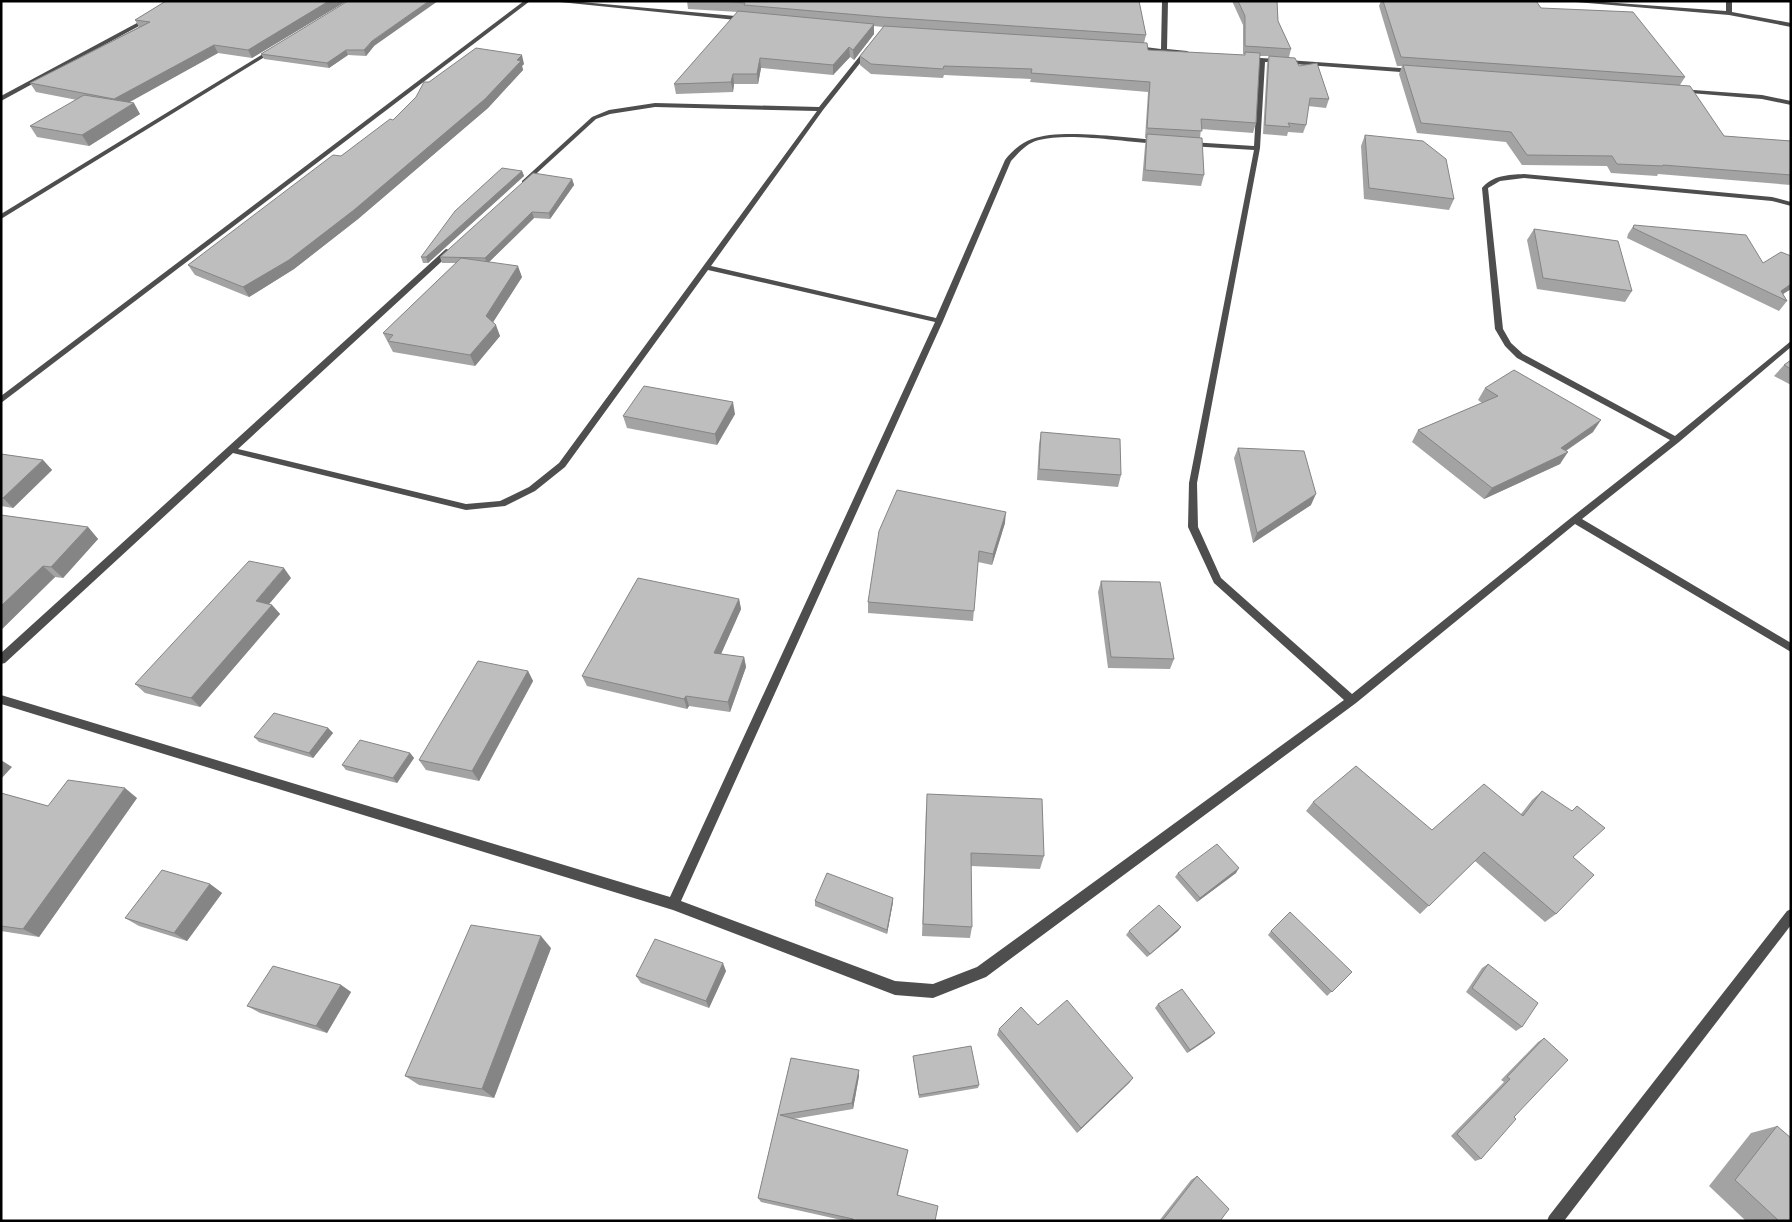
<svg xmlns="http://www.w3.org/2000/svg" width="1792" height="1222" font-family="'Varela Round',sans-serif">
  <rect width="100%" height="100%" fill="#fff"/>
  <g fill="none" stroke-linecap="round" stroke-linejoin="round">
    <!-- minor -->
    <g fill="#4e4e4e" fill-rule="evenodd">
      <path d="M 524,1 L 530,1 L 1,403 L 1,396 Z"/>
      <path d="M 550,1 L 571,1 L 746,17 L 749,19 L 746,21 Z"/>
      <path d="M 1162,1 L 1168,1 L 1167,49 L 1187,51 L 1190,53 L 1189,54 L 1137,50 L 1134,48 L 1137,46 L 1161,49 Z"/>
      <path d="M 1564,1 L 1590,1 L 1726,11 L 1726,1 L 1732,1 L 1732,12 L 1791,23 L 1791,27 L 1729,15 Z"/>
      <path d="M 150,16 L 153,18 L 152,19 L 1,101 L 1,96 Z"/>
      <path d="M 867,47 L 872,48 L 823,110 L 711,266 L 936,318 L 1005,160 C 1012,151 1021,143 1032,139 C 1061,128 1125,138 1158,140 L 1161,142 L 1158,144 C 1126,142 1068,132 1039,140 C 1027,143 1019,152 1011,161 L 943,321 L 681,901 L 895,981 L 933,984 L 977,967 L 1344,700 L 1214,583 L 1188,527 L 1189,483 L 1254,150 L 1190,146 L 1187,144 L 1190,142 L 1254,146 L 1259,62 L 1244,60 L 1244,58 L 1246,57 L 1414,69 L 1417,71 L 1414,73 L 1265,62 L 1260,148 L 1197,483 L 1198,527 L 1221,578 L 1352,694 L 1572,517 L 1670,440 L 1517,358 L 1505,346 L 1495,329 L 1482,188 C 1493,175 1508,175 1524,174 L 1772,197 L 1791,202 L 1791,206 L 1772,201 L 1524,178 L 1500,181 L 1488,188 L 1503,329 L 1511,343 L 1523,354 L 1675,436 L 1791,341 L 1791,347 L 1679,442 L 1582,519 L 1791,643 L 1791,652 L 1575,524 L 1356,703 L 986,977 L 933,998 L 895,995 L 673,910 L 1,704 L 1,695 L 670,897 L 935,322 L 708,270 L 565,467 L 535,491 L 505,506 L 466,510 L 233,453 L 5,663 L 1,664 L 1,653 L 446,249 L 453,251 L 238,449 L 466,504 L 500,501 L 529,487 L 559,463 L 817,111 L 655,107 L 610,114 L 596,119 L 526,183 L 522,183 L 522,181 L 592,117 L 609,110 L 655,103 L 819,107 Z"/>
      <path d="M 271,49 L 276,50 L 1,219 L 1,214 Z"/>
      <path d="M 1680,89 L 1762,95 L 1791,101 L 1791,105 L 1762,99 L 1678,92 L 1677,91 Z"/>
      <path d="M 1791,909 L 1791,925 L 1564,1221 L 1547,1221 L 1549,1216 L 1787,911 Z"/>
    </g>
  </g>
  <!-- wall -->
  <g fill="#a3a3a3">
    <path d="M 166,1 L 345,2 L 252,58 L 218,53 L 129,102 L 140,114 L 89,146 L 37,137 L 30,126 L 77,100 L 36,92 L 30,83 L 139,27 L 135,20 Z"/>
    <path d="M 687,1 L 1139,1 L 1146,35 L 1144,43 L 1148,50 L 1244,55 L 1245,54 L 1243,54 L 1243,25 L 1232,1 L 1277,1 L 1278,21 L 1291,49 L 1289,57 L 1299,66 L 1329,99 L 1326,108 L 1308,106 L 1306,125 L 1303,133 L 1288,132 L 1287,136 L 1263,134 L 1267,64 L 1269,56 L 1259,56 L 1256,123 L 1253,133 L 1201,129 L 1200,138 L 1204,175 L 1201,186 L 1142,181 L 1145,146 L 1146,138 L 1145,138 L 1148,92 L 1030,82 L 1031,79 L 944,75 L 943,78 L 871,74 L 860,65 L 860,56 L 883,27 L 874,26 L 874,34 L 854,60 L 850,57 L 833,75 L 761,68 L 758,84 L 734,84 L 733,92 L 676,94 L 674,84 L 738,12 L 688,9 Z"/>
    <path d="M 1381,1 L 1536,1 L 1541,8 L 1685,77 L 1680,85 L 1724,136 L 1791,141 L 1791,185 L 1658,174 L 1657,176 L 1611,173 L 1607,166 L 1522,165 L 1506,142 L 1417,133 L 1399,74 L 1402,66 L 1397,66 L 1379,6 Z"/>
    <path d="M 374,46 L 366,56 L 348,55 L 329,68 L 264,59 L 261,54 Z"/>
    <path d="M 524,64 L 522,66 L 523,70 L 488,108 L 358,219 L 294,269 L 249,297 L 195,275 L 188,265 L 341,156 L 393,120 L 416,97 L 429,82 Z"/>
    <path d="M 1365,135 L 1454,199 L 1449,210 L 1364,199 L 1361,146 Z"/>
    <path d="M 522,171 L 524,176 L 428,263 L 423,263 L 421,257 Z"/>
    <path d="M 572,179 L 574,185 L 550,219 L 534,218 L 489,262 L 522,277 L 493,322 L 500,336 L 475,366 L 393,352 L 383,333 L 456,263 L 442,263 L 440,257 Z"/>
    <path d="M 1634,225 L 1763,263 L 1791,256 L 1791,289 L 1783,294 L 1787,301 L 1779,311 L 1627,238 L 1628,234 Z"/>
    <path d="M 1534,229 L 1632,291 L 1625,302 L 1537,289 L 1527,240 Z"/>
    <path d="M 1791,360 L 1791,385 L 1774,376 L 1784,365 Z"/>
    <path d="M 1485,388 L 1593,432 L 1566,451 L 1560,464 L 1484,499 L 1412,442 L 1418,430 L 1482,403 L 1478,400 Z"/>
    <path d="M 735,414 L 717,445 L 627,428 L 623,416 Z"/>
    <path d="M 1041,432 L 1121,475 L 1118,487 L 1037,480 L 1039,444 Z"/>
    <path d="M 1238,448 L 1311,505 L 1253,543 L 1234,458 Z"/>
    <path d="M 1,454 L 43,460 L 52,470 L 13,508 L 1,506 Z"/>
    <path d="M 1,515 L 88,527 L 98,539 L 63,578 L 55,577 L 1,630 Z"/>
    <path d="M 1005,523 L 992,565 L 978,562 L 973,621 L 868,613 L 868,602 Z"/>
    <path d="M 291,578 L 269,604 L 272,605 L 280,614 L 200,707 L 145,693 L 135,684 Z"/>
    <path d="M 1101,581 L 1174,659 L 1170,669 L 1108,668 L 1098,592 Z"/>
    <path d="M 739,599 L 741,609 L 721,654 L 744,657 L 746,667 L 730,712 L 689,706 L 687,709 L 587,686 L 582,676 Z"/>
    <path d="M 528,671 L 533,681 L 479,781 L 426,770 L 419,760 Z"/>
    <path d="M 328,728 L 333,733 L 313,758 L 259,742 L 254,737 Z"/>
    <path d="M 410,753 L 414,758 L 397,783 L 346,770 L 342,765 Z"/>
    <path d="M 1542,791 L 1573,857 L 1556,914 L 1545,922 L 1475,861 L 1420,914 L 1306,811 L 1313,802 L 1432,830 L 1521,814 L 1532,800 Z"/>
    <path d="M 1,793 L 48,806 L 137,798 L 39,937 L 1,931 Z"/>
    <path d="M 926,808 L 1044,856 L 1040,869 L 971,866 L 972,927 L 970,938 L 922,936 Z"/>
    <path d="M 1178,873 L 1236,873 L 1197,902 L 1175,877 Z"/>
    <path d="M 210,884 L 222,893 L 187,941 L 139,926 L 125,918 Z"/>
    <path d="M 815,901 L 893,902 L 887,934 L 815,906 Z"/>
    <path d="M 1181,927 L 1178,931 L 1147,957 L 1126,935 L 1129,931 Z"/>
    <path d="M 1271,931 L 1352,972 L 1327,996 L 1268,935 Z"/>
    <path d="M 551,948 L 494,1098 L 419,1085 L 405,1076 Z"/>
    <path d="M 1488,964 L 1522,1027 L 1516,1031 L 1466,992 L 1482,968 Z"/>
    <path d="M 726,971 L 709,1008 L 641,983 L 636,976 Z"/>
    <path d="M 341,985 L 351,992 L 327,1033 L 260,1013 L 247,1006 Z"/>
    <path d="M 1158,1004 L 1211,1037 L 1187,1053 L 1155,1008 Z"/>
    <path d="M 1038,1025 L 1133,1078 L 1129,1083 L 1077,1133 L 997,1035 L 999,1029 Z"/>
    <path d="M 1544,1038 L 1514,1117 L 1481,1159 L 1475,1161 L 1451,1136 L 1504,1082 L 1501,1080 L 1538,1042 Z"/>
    <path d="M 913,1056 L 979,1085 L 978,1088 L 919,1098 Z"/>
    <path d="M 791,1058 L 859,1076 L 853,1109 L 793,1119 L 908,1150 L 907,1154 L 898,1195 L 935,1221 L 846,1221 L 761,1202 L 758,1198 Z"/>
    <path d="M 1777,1126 L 1791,1221 L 1746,1221 L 1709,1186 L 1751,1133 Z"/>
    <path d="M 1197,1176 L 1220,1221 L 1159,1221 L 1191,1180 Z"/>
  </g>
  <!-- shaded-wall -->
  <g fill="#858585">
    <path d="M 329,1 L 345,2 L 252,58 L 248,50 Z"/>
    <path d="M 429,1 L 438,1 L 374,46 L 366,56 L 364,50 L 372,41 Z"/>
    <path d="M 874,24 L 874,34 L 854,60 L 853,50 Z"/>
    <path d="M 214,45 L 218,53 L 119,108 L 114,99 Z"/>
    <path d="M 849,47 L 850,57 L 833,75 L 833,65 Z"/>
    <path d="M 346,50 L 348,55 L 329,68 L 327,63 Z"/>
    <path d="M 522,55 L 524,64 L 522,66 L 523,70 L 488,108 L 358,219 L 294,269 L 249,297 L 243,287 L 517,60 Z"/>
    <path d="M 760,58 L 761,68 L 758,84 L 757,74 Z"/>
    <path d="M 733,74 L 734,84 L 733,92 L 731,82 Z"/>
    <path d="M 134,103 L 140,114 L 89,146 L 82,135 Z"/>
    <path d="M 522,171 L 524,176 L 428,263 L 426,257 Z"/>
    <path d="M 572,179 L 574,185 L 550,219 L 549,213 Z"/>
    <path d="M 532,212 L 534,218 L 487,264 L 485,258 Z"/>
    <path d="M 518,266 L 522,277 L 490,327 L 486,316 Z"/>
    <path d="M 1791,284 L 1791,289 L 1778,297 L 1781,291 Z"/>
    <path d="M 496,325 L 500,336 L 475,366 L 470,355 Z"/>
    <path d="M 733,402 L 735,414 L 717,445 L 715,434 Z"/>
    <path d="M 1601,420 L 1593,432 L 1553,459 L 1561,448 Z"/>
    <path d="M 1568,452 L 1560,464 L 1484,499 L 1492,488 Z"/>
    <path d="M 43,460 L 52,470 L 13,508 L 3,498 Z"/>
    <path d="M 1316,494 L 1311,505 L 1253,543 L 1257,533 Z"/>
    <path d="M 1006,512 L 1005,523 L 992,565 L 993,554 Z"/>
    <path d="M 88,527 L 98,539 L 63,578 L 51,567 Z"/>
    <path d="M 43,566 L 55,577 L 1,630 L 1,606 Z"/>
    <path d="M 284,568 L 291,578 L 264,610 L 256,601 Z"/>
    <path d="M 739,599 L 741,609 L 717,663 L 714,653 Z"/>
    <path d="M 272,605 L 280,614 L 200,707 L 191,698 Z"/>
    <path d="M 744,657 L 746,667 L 730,712 L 728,702 Z"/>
    <path d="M 528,671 L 533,681 L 479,781 L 472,771 Z"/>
    <path d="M 686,696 L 689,706 L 687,709 L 684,699 Z"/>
    <path d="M 328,728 L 333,733 L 313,758 L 309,753 Z"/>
    <path d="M 410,753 L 414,758 L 397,783 L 393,778 Z"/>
    <path d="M 1,760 L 12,767 L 1,779 Z"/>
    <path d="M 125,788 L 137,798 L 39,937 L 23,929 Z"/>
    <path d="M 1239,868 L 1236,873 L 1197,902 L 1200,898 Z"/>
    <path d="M 210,884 L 222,893 L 187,941 L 174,933 Z"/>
    <path d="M 893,898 L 893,902 L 887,934 L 887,930 Z"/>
    <path d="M 1181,927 L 1178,931 L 1147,957 L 1150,954 Z"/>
    <path d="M 541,936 L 551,948 L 494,1098 L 482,1089 Z"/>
    <path d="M 723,963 L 726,971 L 709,1008 L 706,1001 Z"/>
    <path d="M 341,985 L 351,992 L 327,1033 L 316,1026 Z"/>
    <path d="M 1215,1033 L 1211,1037 L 1187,1053 L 1190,1050 Z"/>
    <path d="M 859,1070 L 859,1076 L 853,1109 L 852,1103 Z"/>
    <path d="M 1133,1078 L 1129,1083 L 1077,1133 L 1081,1128 Z"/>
  </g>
  <!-- building -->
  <g fill="#bebebe" stroke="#858585">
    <path d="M 166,1 L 329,1 L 248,50 L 214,45 L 114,99 L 30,83 L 150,22 L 135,20 Z"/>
    <path d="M 348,1 L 429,1 L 372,41 L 364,50 L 346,50 L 327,63 L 261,54 Z"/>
    <path d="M 721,1 L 1139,1 L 1146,35 L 882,17 L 744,5 L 745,3 Z"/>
    <path d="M 1238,1 L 1277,1 L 1278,21 L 1291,49 L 1245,46 L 1245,16 Z"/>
    <path d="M 1383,1 L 1536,1 L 1541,8 L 1633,12 L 1685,77 L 1401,57 Z"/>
    <path d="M 738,11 L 874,24 L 853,50 L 849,47 L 833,65 L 760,58 L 757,74 L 733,74 L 731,82 L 674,84 Z"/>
    <path d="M 884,26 L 1147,43 L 1148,50 L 1245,55 L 1245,52 L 1260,53 L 1256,123 L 1201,119 L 1202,131 L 1147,128 L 1150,82 L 1031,73 L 1032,69 L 944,66 L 943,69 L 871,64 L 860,56 Z"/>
    <path d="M 476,48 L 522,55 L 517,60 L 521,61 L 485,99 L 354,210 L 289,260 L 243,287 L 188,265 L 333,155 L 341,156 L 390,119 L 393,120 L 416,97 L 424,82 L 429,82 Z"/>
    <path d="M 1269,56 L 1295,58 L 1299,66 L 1317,63 L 1329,99 L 1310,98 L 1306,125 L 1288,123 L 1290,127 L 1265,125 Z"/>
    <path d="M 1403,65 L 1690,86 L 1724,136 L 1791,141 L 1791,175 L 1663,165 L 1663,166 L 1617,164 L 1612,156 L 1527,155 L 1511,132 L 1421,123 Z"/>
    <path d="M 84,95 L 134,103 L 82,135 L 30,126 Z"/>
    <path d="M 1147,134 L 1202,138 L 1204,175 L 1145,170 Z"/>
    <path d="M 1365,135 L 1423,141 L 1446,159 L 1454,199 L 1369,188 Z"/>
    <path d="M 502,168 L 522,171 L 426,257 L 421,257 L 455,211 Z"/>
    <path d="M 533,173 L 572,179 L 549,213 L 532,212 L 485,258 L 440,257 Z"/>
    <path d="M 1634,225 L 1746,235 L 1763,263 L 1781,252 L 1791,256 L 1791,284 L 1781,291 L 1787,301 L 1633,228 Z"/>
    <path d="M 1534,229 L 1618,241 L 1632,291 L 1543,278 Z"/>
    <path d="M 461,258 L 518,266 L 486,316 L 496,325 L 470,355 L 388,341 L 393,335 L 383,333 Z"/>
    <path d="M 1791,360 L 1791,369 L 1784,365 Z"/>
    <path d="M 1514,370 L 1601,420 L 1561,448 L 1568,452 L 1492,488 L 1418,430 L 1498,396 L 1485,388 Z"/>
    <path d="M 644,386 L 733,402 L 715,434 L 623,416 Z"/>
    <path d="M 1041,432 L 1120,439 L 1121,475 L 1039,469 Z"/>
    <path d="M 1238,448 L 1304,451 L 1316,494 L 1257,533 Z"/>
    <path d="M 1,454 L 43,460 L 3,498 L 1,498 Z"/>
    <path d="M 897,490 L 1006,512 L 993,554 L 979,551 L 974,611 L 868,602 L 879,531 Z"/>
    <path d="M 1,515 L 88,527 L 51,567 L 43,566 L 1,606 Z"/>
    <path d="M 249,561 L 284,568 L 256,601 L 272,605 L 191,698 L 135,684 Z"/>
    <path d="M 638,578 L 739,599 L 714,653 L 744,657 L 728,702 L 686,696 L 684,699 L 582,676 Z"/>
    <path d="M 1101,581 L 1160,582 L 1174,659 L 1111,657 Z"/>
    <path d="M 478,661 L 528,671 L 472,771 L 419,760 Z"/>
    <path d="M 274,713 L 328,728 L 309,753 L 254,737 Z"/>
    <path d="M 360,740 L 410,753 L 393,778 L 342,765 Z"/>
    <path d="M 1356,766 L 1432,830 L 1484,784 L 1523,816 L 1542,791 L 1572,811 L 1577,806 L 1605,828 L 1573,857 L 1594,875 L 1556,914 L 1484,852 L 1429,906 L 1313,802 Z"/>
    <path d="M 68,780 L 125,788 L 23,929 L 1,926 L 1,793 L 48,806 Z"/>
    <path d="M 927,794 L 1042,799 L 1044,856 L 971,853 L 972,927 L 923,924 Z"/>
    <path d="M 1217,844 L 1239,868 L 1200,898 L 1178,873 Z"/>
    <path d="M 162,870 L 210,884 L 174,933 L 125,918 Z"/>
    <path d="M 827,873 L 893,898 L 887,930 L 815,901 Z"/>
    <path d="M 1159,905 L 1181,927 L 1150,954 L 1129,931 Z"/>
    <path d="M 1290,912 L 1352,972 L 1332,992 L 1271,931 Z"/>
    <path d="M 471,925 L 541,936 L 482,1089 L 405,1076 Z"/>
    <path d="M 655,939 L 723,963 L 706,1001 L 636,976 Z"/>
    <path d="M 1488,964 L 1538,1003 L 1522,1027 L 1472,988 Z"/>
    <path d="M 273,966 L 341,985 L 316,1026 L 247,1006 Z"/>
    <path d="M 1182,989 L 1215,1033 L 1190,1050 L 1158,1004 Z"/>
    <path d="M 1067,1000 L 1133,1078 L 1081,1128 L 999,1029 L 1021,1007 L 1038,1025 Z"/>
    <path d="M 1544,1038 L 1568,1060 L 1514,1117 L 1516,1119 L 1481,1159 L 1457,1134 L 1510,1079 L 1507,1077 Z"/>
    <path d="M 971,1046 L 979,1085 L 919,1095 L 913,1056 Z"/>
    <path d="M 791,1058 L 859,1070 L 852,1103 L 780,1115 L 908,1150 L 897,1195 L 938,1206 L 935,1221 L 853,1221 L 853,1219 L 758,1198 Z"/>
    <path d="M 1777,1126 L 1791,1138 L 1791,1221 L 1779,1221 L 1735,1180 Z"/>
    <path d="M 1197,1176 L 1229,1209 L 1220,1221 L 1162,1221 Z"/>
  </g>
  <!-- border -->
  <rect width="1792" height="1222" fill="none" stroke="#000000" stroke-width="5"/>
</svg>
